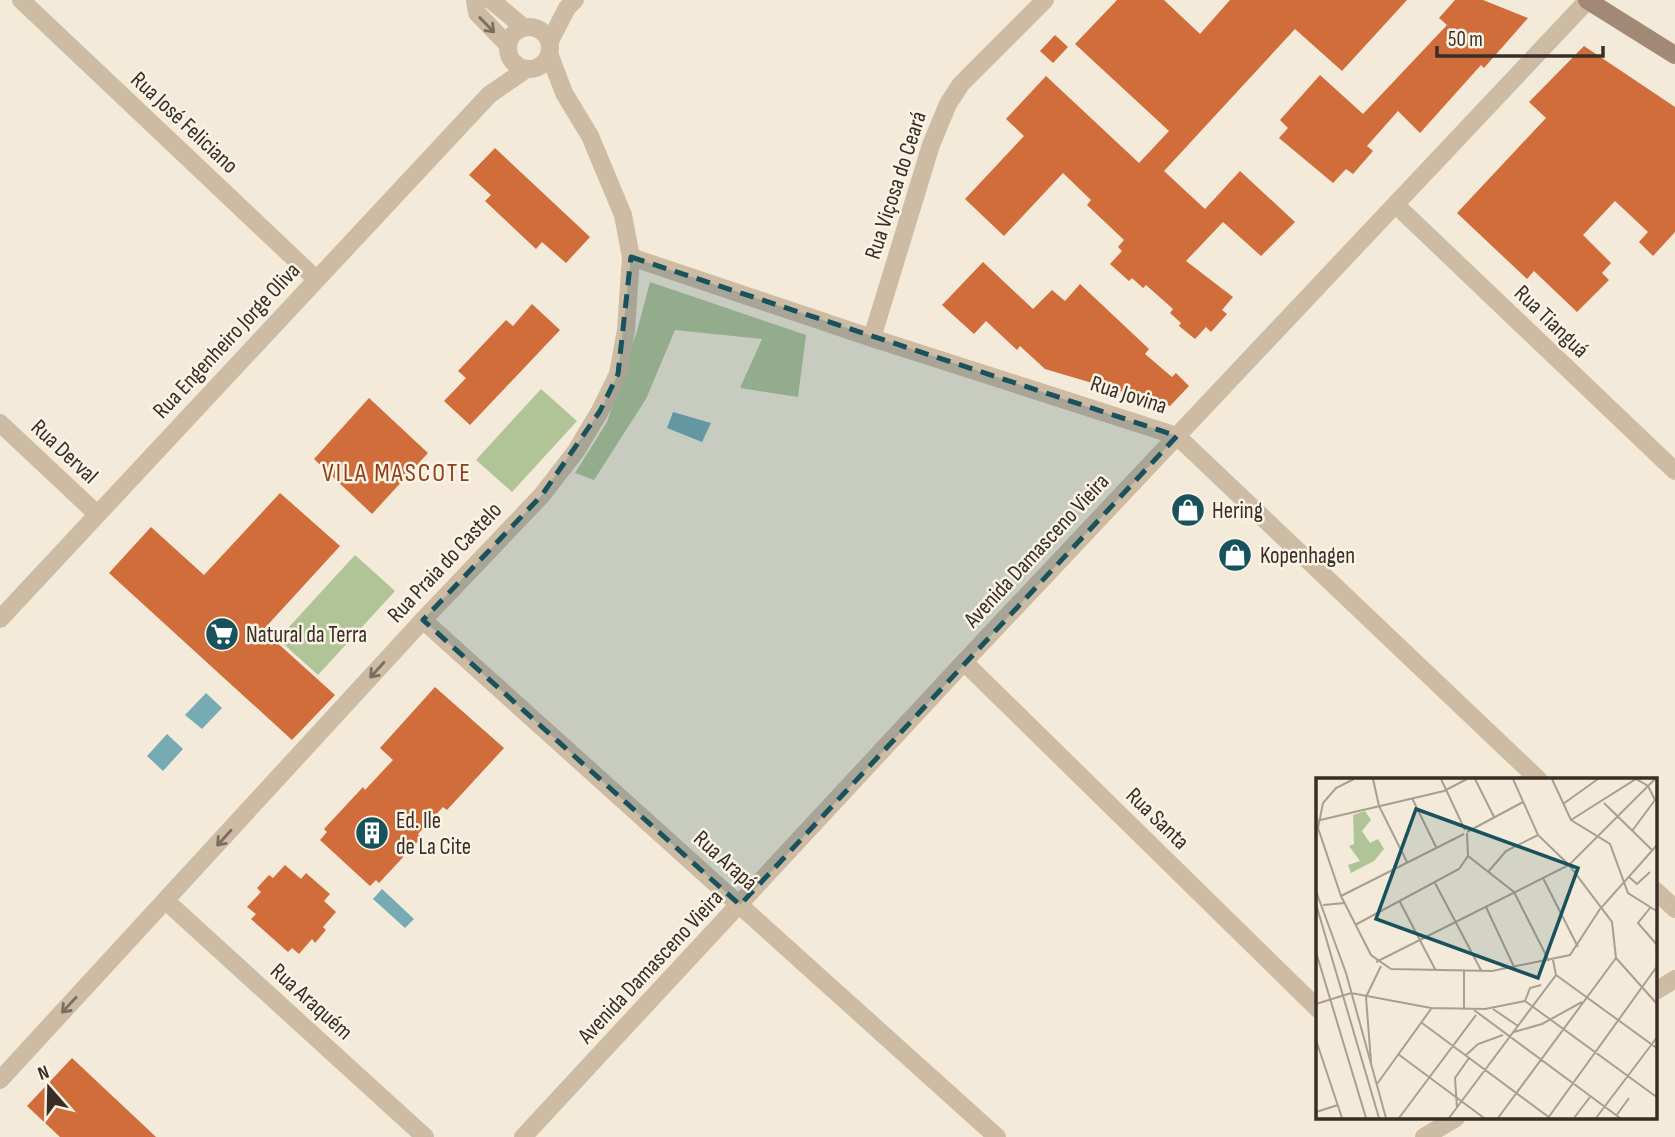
<svg xmlns="http://www.w3.org/2000/svg" width="1675" height="1137" font-family="'Sofia Sans Condensed',sans-serif">
  <rect width="100%" height="100%" fill="#f4ead9"/>
  <!-- green -->
  <g fill="#b1c498">
    <path d="M 650,282 L 806,335 L 798,397 L 740,388 L 762,339 L 675,330 L 646,399 L 594,480 L 575,473 L 607,422 L 637,331 Z"/>
    <path d="M 541,389 L 577,421 L 512,492 L 476,460 Z"/>
    <path d="M 355,555 L 395,591 L 318,675 L 278,639 Z"/>
  </g>
  <!-- water -->
  <g fill="#76abb4">
    <path d="M 673,412 L 711,423 L 702,442 L 667,428 Z"/>
    <path d="M 206,693 L 222,708 L 202,729 L 185,715 Z"/>
    <path d="M 167,734 L 183,749 L 163,771 L 147,756 Z"/>
    <path d="M 382,889 L 414,919 L 405,928 L 373,899 Z"/>
  </g>
  <!-- building -->
  <g fill="#d16d3a">
    <path d="M 1117,0 L 1164,0 L 1200,34 L 1230,0 L 1407,0 L 1342,71 L 1295,29 L 1164,171 L 1205,209 L 1240,171 L 1295,222 L 1261,256 L 1223,222 L 1186,261 L 1233,297 L 1222,310 L 1227,314 L 1211,332 L 1206,327 L 1195,339 L 1179,326 L 1181,323 L 1170,313 L 1173,309 L 1146,285 L 1143,288 L 1132,278 L 1129,281 L 1110,264 L 1122,251 L 1118,247 L 1124,240 L 1087,205 L 1091,200 L 1063,173 L 1004,236 L 965,199 L 1024,136 L 1006,119 L 1046,76 L 1139,163 L 1169,131 L 1075,44 Z"/>
    <path d="M 1455,0 L 1483,0 L 1528,18 L 1484,68 L 1481,65 L 1420,133 L 1398,111 L 1367,146 L 1373,151 L 1353,174 L 1346,169 L 1333,183 L 1279,138 L 1288,128 L 1280,120 L 1320,75 L 1363,114 L 1447,25 L 1439,18 Z"/>
    <path d="M 1055,35 L 1068,47 L 1053,63 L 1040,51 Z"/>
    <path d="M 1584,46 L 1675,107 L 1675,232 L 1653,256 L 1639,242 L 1648,232 L 1615,201 L 1583,235 L 1611,263 L 1602,273 L 1609,280 L 1577,312 L 1534,271 L 1527,279 L 1457,213 L 1546,118 L 1529,102 Z"/>
    <path d="M 495,148 L 590,237 L 566,263 L 542,242 L 536,249 L 485,201 L 491,195 L 469,175 Z"/>
    <path d="M 983,262 L 1033,309 L 1052,290 L 1065,301 L 1080,284 L 1149,349 L 1145,354 L 1172,377 L 1176,373 L 1189,386 L 1170,406 L 1045,369 L 1020,346 L 1017,350 L 986,321 L 974,334 L 942,305 Z"/>
    <path d="M 532,304 L 560,330 L 470,425 L 444,401 L 466,378 L 458,371 L 506,320 L 513,326 Z"/>
    <path d="M 369,398 L 428,453 L 372,514 L 314,459 Z"/>
    <path d="M 280,493 L 340,546 L 263,630 L 335,695 L 292,740 L 109,573 L 151,527 L 204,575 Z"/>
    <path d="M 435,687 L 504,748 L 447,810 L 443,807 L 418,834 L 421,838 L 379,883 L 376,880 L 370,886 L 320,840 L 327,832 L 324,829 L 363,787 L 365,790 L 393,760 L 380,748 Z"/>
    <path d="M 285,865 L 301,879 L 306,873 L 330,894 L 324,901 L 336,912 L 323,927 L 326,930 L 315,943 L 312,939 L 299,954 L 292,948 L 288,952 L 251,919 L 256,914 L 247,907 L 261,892 L 257,888 L 269,875 L 273,878 Z"/>
    <path d="M 72,1058 L 156,1137 L 60,1137 L 27,1106 Z"/>
  </g>
  <g fill="none" stroke-linecap="round" stroke-linejoin="round">
    <!-- street -->
    <g stroke="#cdbba4" stroke-width="18">
      <path d="M 21,0 L 316,279"/>
      <path d="M 475,0 L 477,13 L 508,45"/>
      <path d="M 491,0 L 523,27"/>
      <circle cx="529" cy="48" r="21"/>
      <path d="M 550,41 L 567,8 L 575,0"/>
      <path d="M 1396,205 L 1675,471"/>
      <path d="M 631,257 L 872,338 L 1177,436 L 1539,780"/>
      <path d="M 872,338 L 931,145 L 948,104 L 961,84 L 1045,0"/>
      <path d="M 0,423 L 97,514"/>
      <path d="M 0,619 L 489,95 L 525,70"/>
      <path d="M 423,620 L 997,1137"/>
      <path d="M 964,662 L 1318,1009"/>
      <path d="M 1656,891 L 1675,909"/>
      <path d="M 166,901 L 425,1137"/>
      <path d="M 1656,991 L 1675,979"/>
      <path d="M 0,1080 L 423,620 L 542,495 L 576,451 L 600,411 L 618,374 L 626,330 L 631,257 L 623,215 L 590,136 L 564,93 L 550,56"/>
      <path d="M 523,1137 L 964,662 L 1588,0"/>
      <path d="M 1424,1137 L 1456,1118"/>
    </g>
    <!-- secondary -->
    <path stroke="#a18975" stroke-width="18" d="M 1587,0 L 1675,55"/>
  </g>
  <!-- one-way arrows -->
  <defs><path id="oneway-shaft" d="M-6 0H5M1.5-3L5.5 0L1.5 3" fill="none" stroke-width="1.6" stroke-linecap="round" stroke-linejoin="round" transform="scale(1.75)"/></defs>
  <g stroke="#7b6d5f">
    <use href="#oneway-shaft" transform="translate(487 25) rotate(46)"/>
    <use href="#oneway-shaft" transform="translate(377 670) rotate(132)"/>
    <use href="#oneway-shaft" transform="translate(224 838) rotate(132)"/>
    <use href="#oneway-shaft" transform="translate(69 1005) rotate(133)"/>
  </g>
  <!-- marked area -->
  <path fill="#18525d" fill-opacity="0.2" stroke="#18525d" stroke-width="5" stroke-dasharray="14 9" stroke-linejoin="round" d="M 631,257 L 1177,436 L 740,905 L 423,620 L 542,495 L 600,411 L 618,374 Z"/>
  <!-- icons -->
  <defs>
    <g id="shop-disc" transform="scale(1.75)"><circle r="9.5" fill="#18525d" stroke="#fbf4e6"/><path d="M-5-2.5h2.3a2.7 3.5 0 0 1 5.4 0H5L5.5 6h-11ZM-1.5-2.5h3a1.5 2.3 0 0 0-3 0Z" fill="#fff"/></g>
    <g id="supermarket-disc" transform="scale(1.75)"><circle r="9.5" fill="#18525d" stroke="#fbf4e6"/><path d="M-6-5.5h2.5l.6 2H6L4.5 2H-2.5L-4.4-4H-6ZM-1.5 3.2a1.3 1.3 0 1 0 .1 0ZM3 3.2a1.3 1.3 0 1 0 .1 0Z" fill="#fff"/></g>
    <g id="building-disc" transform="scale(1.75)"><circle r="9.5" fill="#18525d" stroke="#fbf4e6"/><path d="M-4-6H4V6H1V3H-1V6H-4ZM-2.5-4.3h1.7v1.8h-1.7ZM.8-4.3h1.7v1.8H.8ZM-2.5-1h1.7V.8h-1.7ZM.8-1h1.7V.8H.8Z" fill="#fff"/></g>
  </defs>
  <g fill-rule="evenodd">
    <use href="#shop-disc" x="1188" y="510"/>
    <use href="#shop-disc" x="1235" y="555"/>
    <use href="#supermarket-disc" x="222" y="634"/>
    <use href="#building-disc" x="372" y="833"/>
  </g>
  <g text-anchor="middle" stroke-width="5" stroke-linejoin="round" paint-order="stroke">
    <!-- street labels -->
    <g font-size="23" fill="#382e26" stroke="#fbf4e6">
      <text transform="translate(185 122) rotate(43)" y="8">Rua José Feliciano</text>
      <text transform="translate(895 185) rotate(-72)" y="8">Rua Viçosa do Ceará</text>
      <text transform="translate(1552 321) rotate(44)" y="8">Rua Tianguá</text>
      <text transform="translate(226 340) rotate(-47)" y="8">Rua Engenheiro Jorge Oliva</text>
      <text transform="translate(1129 394) rotate(18)" y="8">Rua Jovina</text>
      <text transform="translate(65 451) rotate(43)" y="8">Rua Derval</text>
      <text transform="translate(1036 550) rotate(-47)" y="8">Avenida Damasceno Vieira</text>
      <text transform="translate(444 562) rotate(-47)" y="8">Rua Praia do Castelo</text>
      <text transform="translate(1158 818) rotate(44)" y="8">Rua Santa</text>
      <text transform="translate(726 860) rotate(42)" y="8">Rua Arapá</text>
      <text transform="translate(650 966) rotate(-47)" y="8">Avenida Damasceno Vieira</text>
      <text transform="translate(312 1001) rotate(42)" y="8">Rua Araquém</text>
    </g>
    <!-- poi labels -->
    <g font-size="23" fill="#382e26" stroke="#fbf4e6" text-anchor="start">
      <text x="1212" y="518">Hering</text>
      <text x="1260" y="563">Kopenhagen</text>
      <text x="246" y="642">Natural da Terra</text>
      <text x="396" y="828">Ed. Ile<tspan x="396" dy="26">de La Cite</tspan></text>
    </g>
    <!-- quarter labels -->
    <g font-size="26" letter-spacing="2" fill="#8f4018" stroke="#fbf4e6">
      <text x="397" y="481">VILA MASCOTE</text>
    </g>
  </g>
  <!-- overview -->
  <g transform="translate(1316 778)">
    <rect width="341" height="341" fill="#f4ead9"/>
    <path d="M 49,33 L 55,42 L 46,53 L 54,65 L 62,61 L 68,71 L 58,83 L 35,95 L 32,87 L 44,83 L 33,68 L 38,66 L 37,37 Z" fill="#b1c498"/>
    <path fill="none" stroke="#a99f91" stroke-width="2" d="M 38,1 L 20,10 L 7,25 L 2,50 L 25,118 L 55,177 L 75,191 L 176,193 L 254,177 L 284,131 L 342,66M 57,1 L 63,28 L 91,84M 125,1 L 149,52M 159,1 L 178,39M 197,1 L 222,57 L 253,87 L 296,144 L 300,180 L 342,227M 236,1 L 255,42 L 294,66 L 312,115 L 342,134M 96,20 L 120,69M 288,25 L 336,72M 247,26 L 282,1M 255,42 L 320,1 L 332,8 L 339,22 L 316,53M 0,43 L 128,13 L 151,1M 151,54 L 207,24M 152,78 L 198,114 L 233,183M 172,94 L 190,73 L 222,57M 313,99 L 321,106 L 334,94M 227,100 L 262,169M 119,105 L 166,194M 0,113 L 30,195 L 70,340M 25,118 L 148,56M 84,124 L 120,193M 0,126 L 63,340M 7,127 L 29,125M 170,129 L 199,191M 334,130 L 322,145 L 342,168M 39,147 L 143,91 L 152,78 L 151,55M 0,174 L 50,340M 60,184 L 253,87 L 339,1M 240,197 L 342,271M 209,223 L 342,320M 209,223 L 214,210 L 225,207M 0,226 L 35,215 L 115,230 L 169,231 L 209,223M 177,231 L 202,248M 148,232 L 148,193M 158,232 L 304,340M 106,245 L 234,340M 198,254 L 226,246 L 266,224M 0,262 L 26,340M 82,276 L 168,340M 150,277 L 162,266 L 187,257M 55,284 L 50,219 L 65,188M 61,306 L 115,231M 141,330 L 139,300 L 153,280M 0,334 L 22,327M 300,338 L 313,320M 83,340 L 160,237M 133,340 L 240,197 L 237,182M 182,340 L 300,180M 232,340 L 342,187M 258,340 L 274,319M 280,340 L 342,258"/>
    <path fill="#18525d" fill-opacity="0.15" stroke="#18525d" stroke-width="3.5" d="M 100,31 L 262,90 L 222,200 L 60,141 Z"/>
    <rect width="341" height="341" fill="none" stroke="#382e26" stroke-width="3.5"/>
  </g>
  <!-- north arrow -->
  <g transform="translate(49 1088) rotate(340)" stroke="#fbf4e6" stroke-width="5" paint-order="stroke">
  <path d="M0-5L12 26L0 18L-12 26Z" fill="#382e26"/>
  <text y="-10" font-size="19" font-weight="bold" text-anchor="middle" fill="#382e26">N</text>
  </g>
  <!-- scale -->
  <path d="M1437 46v10h166v-10" fill="none" stroke="#382e26" stroke-width="3.5"/>
  <text x="1448" y="46" font-size="21" fill="#382e26" stroke="#fbf4e6" stroke-width="5" paint-order="stroke">50 m</text>
</svg>
